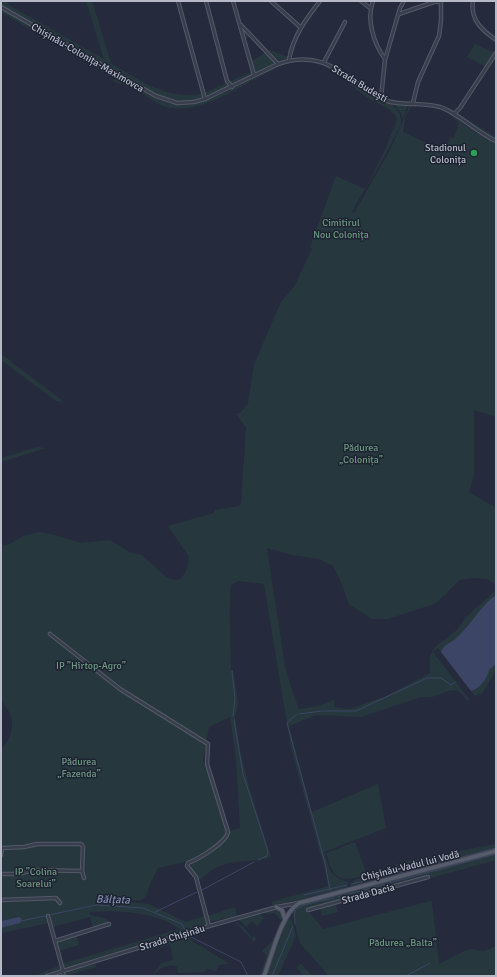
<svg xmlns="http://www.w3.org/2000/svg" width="497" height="977" font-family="Signika,sans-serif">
  <rect width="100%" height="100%" fill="#252b3d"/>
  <!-- green -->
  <g fill="#27373e">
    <path d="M 1,1 L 7,1 L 9,5 L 104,59 L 86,1 L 92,1 L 111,63 C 140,81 167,100 202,94 L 203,99 L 179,102 L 160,97 L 1,6 Z"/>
    <path d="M 1,8 L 110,72 L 113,74 L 113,78 L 1,12 Z"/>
    <path d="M 243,28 L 273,59 L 275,64 L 256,73 L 255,72 L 252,61 L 265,53 L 249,37 L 245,39 Z"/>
    <path d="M 475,44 L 495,53 L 486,67 L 467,57 Z"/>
    <path d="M 270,50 L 289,57 L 288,59 L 278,60 L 269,52 Z"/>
    <path d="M 290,61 L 313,61 L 330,67 L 369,93 L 392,104 L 400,114 L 401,124 L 387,152 L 355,206 L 352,212 L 354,213 L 389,152 L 410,105 L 417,105 L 412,105 L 405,118 L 403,132 L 441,150 L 449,142 L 450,137 L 454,138 L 459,123 L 445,110 L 476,133 L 496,143 L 496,417 L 474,410 L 474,475 L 469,492 L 496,508 L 496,585 L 487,579 L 473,578 L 459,580 L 445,595 L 434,604 L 388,619 L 372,619 L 349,604 L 341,582 L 333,566 L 319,559 L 292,555 L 267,548 L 285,666 L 291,687 L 299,709 L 319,706 L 334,700 L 334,707 L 350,709 L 386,696 L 430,673 L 430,656 L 436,646 L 457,630 L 466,617 L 496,590 L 496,602 L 469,635 L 441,652 L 438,648 L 433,652 L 469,699 L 467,701 C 455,681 446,695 431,697 C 428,698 424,697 421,697 L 361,717 L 316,715 L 289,726 L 312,812 L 378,784 L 386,828 L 324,852 C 330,870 329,877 349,882 L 346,888 L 273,906 L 271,902 L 328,886 L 325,870 L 291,748 L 264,584 L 238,581 L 231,585 C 228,613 231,642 231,670 L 233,670 L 238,704 L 235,717 L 241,755 L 250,790 L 271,857 C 254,863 236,859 219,866 C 211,869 206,877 198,880 L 188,866 L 189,863 C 201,859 226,843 229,831 L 240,828 L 236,761 L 230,717 L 209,727 L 203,760 L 226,826 L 227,835 L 197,859 L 158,868 L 150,884 L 146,896 C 140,904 133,899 126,899 L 132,902 L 149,904 L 186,922 L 205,916 L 206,925 L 64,969 L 62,964 L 179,929 C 157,912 117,910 90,912 L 90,915 L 107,919 L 112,927 L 108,928 L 107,926 L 93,928 L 90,917 L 53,927 L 49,916 L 47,916 L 49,923 L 1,933 L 1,928 L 20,923 L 19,917 L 1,921 L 1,748 C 10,744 15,723 10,714 C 8,709 4,705 1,700 L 1,546 L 10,544 L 23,536 L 38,532 L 51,534 L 81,543 L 110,540 L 131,553 L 142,555 L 166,577 L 175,580 L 181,579 L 187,569 L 189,557 L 168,526 L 214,513 L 214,510 L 239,506 L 241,503 L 246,427 L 236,414 L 240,413 L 248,403 L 254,365 L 267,334 L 281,302 L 294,287 L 312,249 L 310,247 L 336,176 L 365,189 L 385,150 L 397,120 C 397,117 395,115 393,113 C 387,107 378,104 371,100 C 353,89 338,71 317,63 C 306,59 294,62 284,65 C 252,77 199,120 163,106 C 153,101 144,94 134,89 C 127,86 120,84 113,81 L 117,77 C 134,84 150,98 168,103 C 206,113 255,73 290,61 Z"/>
    <path d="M 251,72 L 252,75 L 232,85 L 228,82 Z"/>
    <path d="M 226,83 L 229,87 L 206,97 L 205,93 Z"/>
    <path d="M 408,104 L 403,119 L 401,113 L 394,105 Z"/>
    <path d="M 457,113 L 496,137 L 496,139 L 483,133 L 456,114 Z"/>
    <path d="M 1,354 L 64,402 L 56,401 L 1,360 Z"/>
    <path d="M 37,447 L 46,448 L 1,462 L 1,458 Z"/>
    <path d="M 496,657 L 496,670 L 483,692 L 475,696 L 471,691 L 479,683 Z"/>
    <path d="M 355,842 L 367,875 C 339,883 334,880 326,853 Z"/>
    <path d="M 496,844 L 496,850 L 395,876 L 388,872 L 395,868 L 395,865 L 408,861 Z"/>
    <path d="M 496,853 L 496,860 L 336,904 L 338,912 L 322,916 L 320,908 L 309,912 L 323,929 L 430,901 L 432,902 L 439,964 L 466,950 L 472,949 L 484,951 L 496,946 L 496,976 L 329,976 L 300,943 L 292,913 L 301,904 Z"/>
    <path d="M 384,872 L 389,875 L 389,878 L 350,887 L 354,880 Z"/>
    <path d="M 235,907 L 237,916 L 209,922 L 207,916 Z"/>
    <path d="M 275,910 L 280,911 L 283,916 L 276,935 L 281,920 L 274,913 L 265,914 L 266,912 Z"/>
    <path d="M 260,914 L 264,918 L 257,926 L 252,921 L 247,926 L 248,928 L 240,921 L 241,918 Z"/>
    <path d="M 291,918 L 296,936 L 278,976 L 270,976 L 267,972 L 287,921 Z"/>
    <path d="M 233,920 L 243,927 L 252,938 L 254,936 L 257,939 L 254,942 L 234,921 L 189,936 L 192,941 L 230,964 L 219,965 L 216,971 L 208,969 L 203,972 L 178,973 L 177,967 C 168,962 158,970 152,976 L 161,963 L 173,960 L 170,944 L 144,952 L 143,948 Z"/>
    <path d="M 77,937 L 79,945 L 59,951 L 57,942 Z"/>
    <path d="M 272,938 L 275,939 L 261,976 L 259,976 L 267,956 L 262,951 L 273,940 Z"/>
    <path d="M 96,964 L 96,967 L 65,976 L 66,971 Z"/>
    <path d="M 301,964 L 302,965 L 312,976 L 303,976 L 297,967 Z"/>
    <path d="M 60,965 L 60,970 L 50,971 L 43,976 L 35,976 Z"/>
  </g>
  <!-- water -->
  <g fill="#3c4565">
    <path d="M 496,595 L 496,664 L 489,670 C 488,677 480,689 471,691 L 441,652 C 444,645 448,644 454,640 C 470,627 479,607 496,595 Z"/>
    <path d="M 19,917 L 22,919 L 20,923 L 1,928 L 1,921 Z"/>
  </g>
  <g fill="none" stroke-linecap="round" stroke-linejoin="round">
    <!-- stream -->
    <g stroke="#3c4565" stroke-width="1">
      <path d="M 232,671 L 235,699 L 233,716"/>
      <path d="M 297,714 L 287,723 L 325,863 L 330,890"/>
      <path d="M 299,714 L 322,711 L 356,711 L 427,678 L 441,678 L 451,685 L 456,682"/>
      <path d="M 234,720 L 243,774 L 268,851 L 267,856 L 258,860"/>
      <path d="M 394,875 L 496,848"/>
      <path d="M 351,884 L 388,876"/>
      <path d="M 202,890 L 254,862"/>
      <path d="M 304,895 L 347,885"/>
      <path d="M 338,897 L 496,854"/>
      <path d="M 155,912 L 197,892"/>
      <path d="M 21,921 L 96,905 L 143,908 L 182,924 L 185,930"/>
      <path d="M 295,924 C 295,920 294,915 295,911 C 298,904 326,900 334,898"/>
      <path d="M 187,935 L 241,962 L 248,976"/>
      <path d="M 272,976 L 293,926"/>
      <path d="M 406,976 L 430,963"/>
    </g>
    <!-- minor casing -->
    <g stroke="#545968" stroke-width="4.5">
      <g id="minor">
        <path d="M 178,1 L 205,99"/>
        <path d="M 206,1 L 227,81 L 232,87"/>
        <path d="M 233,1 L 254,75"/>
        <path d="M 271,1 L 300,27"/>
        <path d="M 361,1 L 370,8"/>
        <path d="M 373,1 C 366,20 374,44 385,59"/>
        <path d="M 473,1 C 470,20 482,30 496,40"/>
        <path d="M 1,7 L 156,96 L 177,103 L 194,102 L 205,99 L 278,64 C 329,47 346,82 387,101 C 404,106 422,102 440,107 C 457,112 477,133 496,141"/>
        <path d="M 399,14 L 434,2 L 441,2"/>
        <path d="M 241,25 L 278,64"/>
        <path d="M 289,60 C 293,36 306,19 320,1"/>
        <path d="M 324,62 L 345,22"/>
        <path d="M 381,98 L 385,60 L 400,8 L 404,1"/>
        <path d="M 413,103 L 418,82 L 439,36 L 441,21 L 441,1"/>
        <path d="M 454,114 L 460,108 L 496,53"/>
        <path d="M 50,634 L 120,689 L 208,744 L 207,764 L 228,832 C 226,843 198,859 188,863 L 187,866 L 196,877 L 209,926"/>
        <path d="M 1,855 L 2,848 L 24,847 L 37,844 L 81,844 L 83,847 L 82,871"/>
        <path d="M 1,874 L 19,874 L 32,870 L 82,871 L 84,878"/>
        <path d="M 1,900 L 56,898 L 60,903"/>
        <path d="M 308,910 L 428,877"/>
        <path d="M 48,916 L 63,970"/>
        <path d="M 55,941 L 109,924"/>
        <path d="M 62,971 L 64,976"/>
        <path d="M 47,976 L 209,926 L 277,907 L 298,903"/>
      </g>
    </g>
    <!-- major casing -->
    <g stroke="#424756" stroke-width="5.5">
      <g id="major">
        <path d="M 276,907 L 282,910 L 285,919"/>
        <path d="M 264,976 C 272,956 281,914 299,903 L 496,851"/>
      </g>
    </g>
    <!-- minor -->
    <use href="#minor" stroke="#393e4d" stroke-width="2.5"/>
    <!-- major -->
    <use href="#major" stroke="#575c6d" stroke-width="3.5"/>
  </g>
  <!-- markers -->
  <circle fill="#2e9e5b" stroke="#1e2332" stroke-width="1.5" cx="474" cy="153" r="4"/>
  <g text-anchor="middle" stroke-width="3" stroke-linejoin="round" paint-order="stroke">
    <!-- street labels -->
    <g font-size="10" fill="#b5b9c8" stroke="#1e2332">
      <text transform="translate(88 57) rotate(30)" y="4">Chișinău-Colonița-Maximovca</text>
      <text transform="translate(360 83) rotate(31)" y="4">Strada Budești</text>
      <text transform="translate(410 865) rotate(-14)" y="4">Chișinău-Vadul lui Vodă</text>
      <text transform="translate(368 893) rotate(-15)" y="4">Strada Dacia</text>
      <text transform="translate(172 937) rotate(-17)" y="4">Strada Chișinău</text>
    </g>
    <!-- poi labels -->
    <g font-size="10" fill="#b5b9c8" stroke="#1e2332" text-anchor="end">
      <text x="466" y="151">Stadionul<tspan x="466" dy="12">Colonița</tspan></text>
    </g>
    <!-- park labels -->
    <g font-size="10" fill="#6d987f" stroke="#1e2332">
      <text x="341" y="226">Cimitirul<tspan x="341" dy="12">Nou Colonița</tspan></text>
      <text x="361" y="451">Pădurea<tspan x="361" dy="12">„Colonița”</tspan></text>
      <text x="91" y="669">IP ”Hîrtop-Agro”</text>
      <text x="79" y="765">Pădurea<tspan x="79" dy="12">„Fazenda”</tspan></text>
      <text x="36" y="875">IP ”Colina<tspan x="36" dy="12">Soarelui”</tspan></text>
      <text x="403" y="946">Pădurea „Balta”</text>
    </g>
    <!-- water labels -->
    <g font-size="11" font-style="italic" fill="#7e89ae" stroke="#1e2332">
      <text transform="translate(113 899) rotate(2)" y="4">Bălţata</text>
    </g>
  </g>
  <!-- border -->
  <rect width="497" height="977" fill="none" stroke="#b5b9c8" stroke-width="4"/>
</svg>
